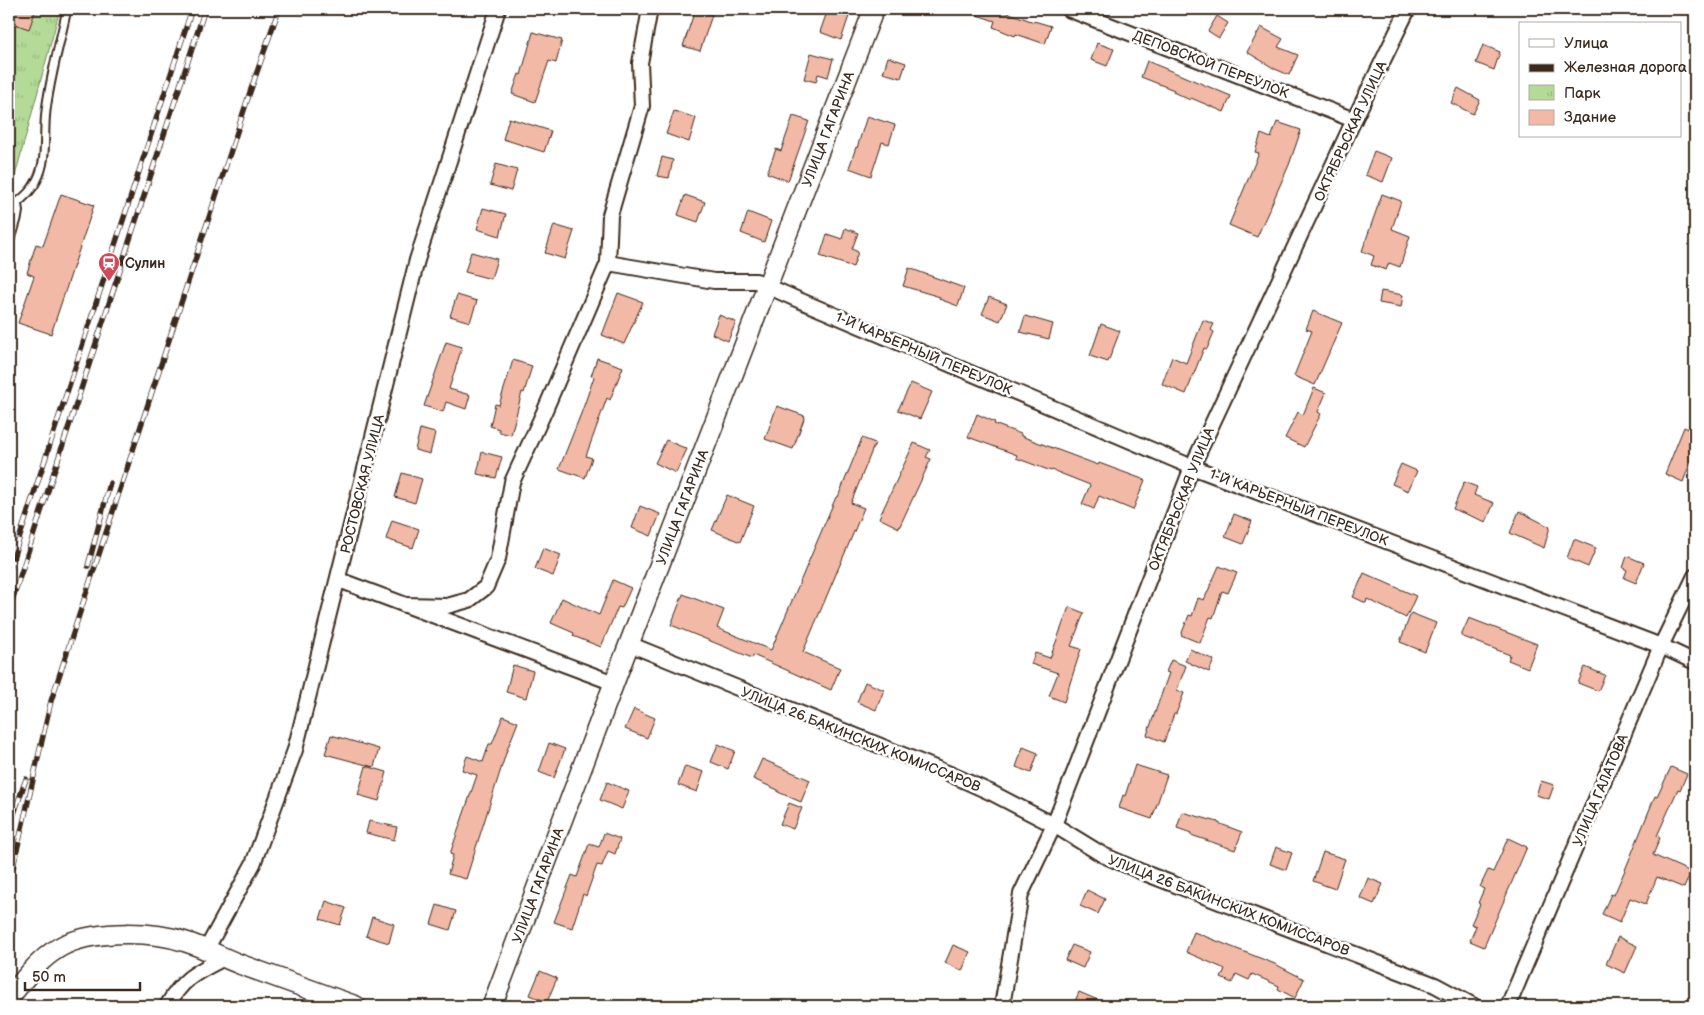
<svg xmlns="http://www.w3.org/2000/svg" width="1704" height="1015" font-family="'Balsamiq Sans',sans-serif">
  <defs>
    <pattern id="park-tufts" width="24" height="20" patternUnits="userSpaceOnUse" patternTransform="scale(1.25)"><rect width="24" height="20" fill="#b3da96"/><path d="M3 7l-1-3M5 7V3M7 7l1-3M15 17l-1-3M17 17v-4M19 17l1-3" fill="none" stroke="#9bbb81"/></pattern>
  </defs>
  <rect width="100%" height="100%" fill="#fff"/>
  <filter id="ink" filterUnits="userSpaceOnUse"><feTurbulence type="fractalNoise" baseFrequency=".02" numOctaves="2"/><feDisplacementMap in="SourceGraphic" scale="10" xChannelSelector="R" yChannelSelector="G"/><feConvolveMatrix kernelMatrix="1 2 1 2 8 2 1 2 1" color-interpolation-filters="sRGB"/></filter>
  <g filter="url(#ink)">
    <!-- park -->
    <path fill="url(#park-tufts)" stroke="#77825a" d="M 9,9 L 60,9 L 15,176 L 9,174 Z"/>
    <!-- building -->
    <g fill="#f1b9a6" stroke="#3b2a1e">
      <path d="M 9,9 L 36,9 L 29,29 L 9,22 Z"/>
      <path d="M 828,9 L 849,16 L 841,40 L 820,32 Z"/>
      <path d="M 965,9 L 998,9 L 1034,22 L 1034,21 L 1051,26 L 1045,44 L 1016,34 L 1015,36 L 993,27 L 995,21 L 965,11 Z"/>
      <path d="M 695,10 L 712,15 L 700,51 L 683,46 Z"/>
      <path d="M 1217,16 L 1228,23 L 1219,38 L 1208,31 Z"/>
      <path d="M 1261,27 L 1283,39 L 1278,47 L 1298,55 L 1289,75 L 1275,69 L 1247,52 Z"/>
      <path d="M 533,32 L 562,40 L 556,63 L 549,61 L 535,102 L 512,94 L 519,74 L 521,75 Z"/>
      <path d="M 1097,43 L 1114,49 L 1107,66 L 1091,60 Z"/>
      <path d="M 1483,45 L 1500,52 L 1494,70 L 1476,63 Z"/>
      <path d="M 811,53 L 833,59 L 828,77 L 818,74 L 816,82 L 804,79 Z"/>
      <path d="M 888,57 L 906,63 L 901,78 L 883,73 Z"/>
      <path d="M 1147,61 L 1231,96 L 1224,112 L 1191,98 L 1190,100 L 1173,92 L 1174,90 L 1141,77 Z"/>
      <path d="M 1458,88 L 1480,100 L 1473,114 L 1451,103 Z"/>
      <path d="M 674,111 L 696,118 L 689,142 L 666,134 Z"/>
      <path d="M 793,116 L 809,121 L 788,181 L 767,173 L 776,149 L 781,151 Z"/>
      <path d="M 867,116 L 895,125 L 889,144 L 882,142 L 871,176 L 849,168 L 856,147 L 857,148 Z"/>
      <path d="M 509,118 L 551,131 L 544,152 L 503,139 Z"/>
      <path d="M 1277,122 L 1301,130 L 1289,165 L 1257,237 L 1229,225 L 1259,153 L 1255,152 L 1261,134 L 1271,138 Z"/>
      <path d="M 1374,151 L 1392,158 L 1383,182 L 1365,175 Z"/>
      <path d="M 662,157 L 673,160 L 669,178 L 657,176 Z"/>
      <path d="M 496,164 L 517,170 L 511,191 L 490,185 Z"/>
      <path d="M 61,194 L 94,205 L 51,334 L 18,323 L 34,276 L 27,273 L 36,244 L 43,246 Z"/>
      <path d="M 1382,194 L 1401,201 L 1392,229 L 1410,236 L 1400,267 L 1389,263 L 1386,270 L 1371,265 L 1374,256 L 1362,251 Z"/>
      <path d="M 685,195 L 705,202 L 698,222 L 678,215 Z"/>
      <path d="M 483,208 L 506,214 L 500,236 L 477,229 Z"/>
      <path d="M 748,212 L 771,221 L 764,242 L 741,233 Z"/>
      <path d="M 554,225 L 574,231 L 565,259 L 545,253 Z"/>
      <path d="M 845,228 L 858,233 L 852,249 L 858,252 L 853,267 L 820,256 L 827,234 L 842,239 Z"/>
      <path d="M 471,252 L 497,259 L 491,279 L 465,272 Z"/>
      <path d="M 909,268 L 964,288 L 958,306 L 939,299 L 940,297 L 903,286 Z"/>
      <path d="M 1381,291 L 1403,295 L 1401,307 L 1379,303 Z"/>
      <path d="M 618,293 L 643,302 L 624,344 L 602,335 Z"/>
      <path d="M 457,295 L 477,301 L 470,322 L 450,316 Z"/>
      <path d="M 989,297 L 1007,304 L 1000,321 L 982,314 Z"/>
      <path d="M 1313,311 L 1342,323 L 1315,385 L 1294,376 L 1312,331 L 1306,329 Z"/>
      <path d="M 719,315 L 736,322 L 728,341 L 712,334 Z"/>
      <path d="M 1025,316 L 1053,324 L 1049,339 L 1020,332 Z"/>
      <path d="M 1203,320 L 1214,324 L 1211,330 L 1214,332 L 1207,349 L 1204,348 L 1186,394 L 1162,384 L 1172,357 L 1186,363 Z"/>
      <path d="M 1101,324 L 1120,331 L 1108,362 L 1090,356 Z"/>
      <path d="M 446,342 L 462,347 L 449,389 L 470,395 L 466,409 L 446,402 L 443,412 L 424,406 Z"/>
      <path d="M 597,358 L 623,367 L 610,400 L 607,398 L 586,456 L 592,458 L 585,478 L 559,469 L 582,411 L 594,377 L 591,376 Z"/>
      <path d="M 513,360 L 532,366 L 524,393 L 522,392 L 511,435 L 499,432 L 499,429 L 490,426 L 495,404 L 499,405 Z"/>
      <path d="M 911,383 L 932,392 L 920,419 L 898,410 Z"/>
      <path d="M 1314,388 L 1326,393 L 1318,412 L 1321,414 L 1304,447 L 1285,438 L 1298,412 L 1303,415 Z"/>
      <path d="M 777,406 L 805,416 L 793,449 L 765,439 Z"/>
      <path d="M 977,414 L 995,422 L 994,424 L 1021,434 L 1021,436 L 1098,465 L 1099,463 L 1145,480 L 1133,510 L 1099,496 L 1094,509 L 1082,504 L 1090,485 L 1052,470 L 1051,471 L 1016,458 L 1017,455 L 968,437 Z"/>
      <path d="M 1684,427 L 1695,432 L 1695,450 L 1683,482 L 1665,474 Z"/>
      <path d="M 420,429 L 435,433 L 430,454 L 415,450 Z"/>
      <path d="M 862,438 L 875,443 L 851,503 L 864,508 L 803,652 L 840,668 L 831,690 L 753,655 L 752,658 L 671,625 L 683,594 L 724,610 L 717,628 L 771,650 L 836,497 L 838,497 Z"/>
      <path d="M 666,440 L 687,449 L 676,473 L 655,463 Z"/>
      <path d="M 914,443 L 930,450 L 926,457 L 931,459 L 899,528 L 879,518 Z"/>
      <path d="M 482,452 L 502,457 L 496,478 L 477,474 Z"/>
      <path d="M 1401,464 L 1417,471 L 1408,491 L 1392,484 Z"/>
      <path d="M 402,473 L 422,479 L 415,503 L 395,497 Z"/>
      <path d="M 1464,482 L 1477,487 L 1474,495 L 1494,503 L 1486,522 L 1453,509 Z"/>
      <path d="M 727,495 L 754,506 L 740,542 L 712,530 Z"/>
      <path d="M 640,506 L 660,514 L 651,536 L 632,528 Z"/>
      <path d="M 1519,511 L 1550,527 L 1544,548 L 1510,533 Z"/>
      <path d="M 1234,514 L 1252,521 L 1243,544 L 1225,537 Z"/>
      <path d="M 392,520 L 419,529 L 413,548 L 386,539 Z"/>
      <path d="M 1574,539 L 1596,548 L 1588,567 L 1567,558 Z"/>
      <path d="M 543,548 L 561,555 L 553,576 L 535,569 Z"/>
      <path d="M 1627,556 L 1644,563 L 1636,583 L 1624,578 L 1627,570 L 1623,568 Z"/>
      <path d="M 1219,566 L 1237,573 L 1228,593 L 1222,591 L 1213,618 L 1210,617 L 1200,643 L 1181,635 L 1189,615 L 1192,616 L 1198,598 L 1204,600 Z"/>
      <path d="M 1364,573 L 1416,596 L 1406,618 L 1367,599 L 1366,603 L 1353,597 Z"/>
      <path d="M 613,580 L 631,588 L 622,608 L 618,607 L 601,647 L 573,636 L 574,633 L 551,623 L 562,598 L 599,615 Z"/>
      <path d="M 1069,607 L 1084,613 L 1071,646 L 1081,649 L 1064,702 L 1049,696 L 1058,673 L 1031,664 L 1035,653 L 1050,658 Z"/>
      <path d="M 1411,613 L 1436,623 L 1425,652 L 1400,642 Z"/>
      <path d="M 1469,618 L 1537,644 L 1528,668 L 1508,660 L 1510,655 L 1461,636 Z"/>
      <path d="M 1190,649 L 1214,660 L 1209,672 L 1185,661 Z"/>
      <path d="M 1171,660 L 1186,666 L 1177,690 L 1184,693 L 1176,714 L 1174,714 L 1164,742 L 1147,735 L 1169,673 L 1166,672 Z"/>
      <path d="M 513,665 L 533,671 L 526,698 L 506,692 Z"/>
      <path d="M 1585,667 L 1605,675 L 1598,691 L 1578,683 Z"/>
      <path d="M 865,682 L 884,690 L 876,710 L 857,702 Z"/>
      <path d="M 634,709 L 655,718 L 647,738 L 625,729 Z"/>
      <path d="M 503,716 L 518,722 L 507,750 L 466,879 L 448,874 L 453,855 L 450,854 L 477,775 L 462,770 L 467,756 L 483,762 L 489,744 L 492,744 Z"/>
      <path d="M 331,735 L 379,749 L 374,767 L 325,754 Z"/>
      <path d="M 549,743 L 565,749 L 554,778 L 539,772 Z"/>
      <path d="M 718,744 L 735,751 L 728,769 L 711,762 Z"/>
      <path d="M 1023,747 L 1038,753 L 1031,773 L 1016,767 Z"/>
      <path d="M 762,759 L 810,780 L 801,802 L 778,792 L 778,790 L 753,779 Z"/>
      <path d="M 1135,765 L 1167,775 L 1152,819 L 1119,808 L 1123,795 L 1125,796 Z"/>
      <path d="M 366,766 L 387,772 L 379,801 L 358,795 Z"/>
      <path d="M 685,766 L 704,772 L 697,792 L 678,785 Z"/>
      <path d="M 1671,767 L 1687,774 L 1680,790 L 1678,789 L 1657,836 L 1660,838 L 1653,855 L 1691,872 L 1684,888 L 1657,877 L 1646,904 L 1630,898 L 1620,922 L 1602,914 L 1611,894 L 1614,895 L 1625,870 L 1655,796 L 1657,797 Z"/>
      <path d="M 1541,781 L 1554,785 L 1549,799 L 1536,795 Z"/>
      <path d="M 607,782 L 629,791 L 622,809 L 600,800 Z"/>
      <path d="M 789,803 L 802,808 L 793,829 L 780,824 Z"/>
      <path d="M 1182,812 L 1218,822 L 1218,823 L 1242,832 L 1235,850 L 1191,835 L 1191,833 L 1177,828 Z"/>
      <path d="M 369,821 L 397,827 L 394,840 L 366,833 Z"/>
      <path d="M 604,833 L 620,839 L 615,854 L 608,851 L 602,866 L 597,865 L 586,896 L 583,894 L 572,928 L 554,922 L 572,875 L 577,877 L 589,844 L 599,847 Z"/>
      <path d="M 1508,838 L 1527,847 L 1484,947 L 1470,941 L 1476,926 L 1471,924 L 1480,904 L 1478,903 L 1484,889 L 1480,887 L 1488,870 L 1493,872 Z"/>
      <path d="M 1276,847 L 1292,853 L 1286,870 L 1270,864 Z"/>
      <path d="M 1323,852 L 1345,859 L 1335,889 L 1313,881 Z"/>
      <path d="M 1368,878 L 1383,884 L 1374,904 L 1360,898 Z"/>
      <path d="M 1087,890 L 1105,899 L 1098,914 L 1080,906 Z"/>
      <path d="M 326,901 L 346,908 L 340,925 L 320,919 Z"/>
      <path d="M 437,905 L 456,911 L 450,930 L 431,924 Z"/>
      <path d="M 372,917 L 394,924 L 389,943 L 366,936 Z"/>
      <path d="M 1194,932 L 1275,964 L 1304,979 L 1295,998 L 1278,989 L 1279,986 L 1252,974 L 1249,980 L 1236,974 L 1232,983 L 1221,978 L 1225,969 L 1186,952 Z"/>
      <path d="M 1618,937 L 1637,946 L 1625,973 L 1606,964 Z"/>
      <path d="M 953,945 L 970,952 L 962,971 L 945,963 Z"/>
      <path d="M 1072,945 L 1090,952 L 1083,968 L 1065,960 Z"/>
      <path d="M 540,971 L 557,978 L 547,1002 L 530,995 Z"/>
      <path d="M 1079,992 L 1112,1006 L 1073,1006 Z"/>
    </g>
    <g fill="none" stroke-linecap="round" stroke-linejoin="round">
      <!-- lane casing -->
      <g stroke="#3b2a1e" stroke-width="11">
        <path id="lane" d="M 14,205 C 24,198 32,191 37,180 C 48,159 43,134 46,111 C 50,77 60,43 67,9"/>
      </g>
      <!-- street casing -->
      <g stroke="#3b2a1e" stroke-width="18">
        <g id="street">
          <path d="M 1068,9 L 1354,120"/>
          <path d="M 9,202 L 14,205 L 15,211 L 14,217 L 9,234"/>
          <path d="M 608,263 L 714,281 L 756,281 L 794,298 L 1192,467 L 1661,646 L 1695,662"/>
          <path d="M 339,580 L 614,683"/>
          <path d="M 405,605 L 447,606 L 469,600 L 486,587 L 498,559 L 512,482 L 545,410 L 608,263 L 610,215 L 642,106 L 640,63 L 650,9"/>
          <path d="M 629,644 L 950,774 L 992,793 L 1054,825 L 1103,855 L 1142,872 L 1435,985 L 1474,1006"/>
          <path d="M 206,950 L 253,864 L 295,750 L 417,260 L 498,9"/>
          <path d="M 167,1006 C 183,978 195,973 224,958"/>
          <path d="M 1002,1006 L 1021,894 L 1054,825 L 1192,467 L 1354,120 L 1408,9"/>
          <path d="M 1508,1006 L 1661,646 L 1695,576"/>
        </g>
      </g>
      <!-- secondary casing -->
      <g stroke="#3b2a1e" stroke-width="22">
        <g id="secondary">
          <path d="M 9,998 C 25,978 42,955 66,944 C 99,930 153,931 186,942 C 205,948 223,958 242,965 C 280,979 318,992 356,1006"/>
          <path id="s1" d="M 492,1006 L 614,683 L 874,9"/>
        </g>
      </g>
      <!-- lane -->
      <use href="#lane" stroke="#fff" stroke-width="7"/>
      <!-- street -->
      <use href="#street" stroke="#fff" stroke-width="14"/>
      <!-- secondary -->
      <use href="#secondary" stroke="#fff" stroke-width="19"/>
      <!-- rail casing -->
      <g stroke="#3b2a1e" stroke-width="5.5">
        <g id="rail">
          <path d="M 88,566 L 110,483"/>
          <path d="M 9,570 L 192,9"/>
          <path d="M 9,610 L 205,9"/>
          <path d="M 9,828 L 26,779"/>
          <path d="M 9,885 L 51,701 L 250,92 L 279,9"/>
        </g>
      </g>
      <!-- rail -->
      <use href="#rail" stroke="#fff" stroke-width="4" stroke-dasharray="11" stroke-linecap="butt"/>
    </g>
  </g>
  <!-- icons -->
  <defs>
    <g id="station-pin" transform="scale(1.125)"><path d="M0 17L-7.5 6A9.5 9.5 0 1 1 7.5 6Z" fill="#d1495b" stroke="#fff"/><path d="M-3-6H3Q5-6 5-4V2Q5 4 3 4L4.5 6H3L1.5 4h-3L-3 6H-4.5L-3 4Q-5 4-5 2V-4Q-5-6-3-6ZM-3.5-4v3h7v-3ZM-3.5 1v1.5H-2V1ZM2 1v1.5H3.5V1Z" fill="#fff"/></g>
  </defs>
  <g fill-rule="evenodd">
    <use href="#station-pin" x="109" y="263"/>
  </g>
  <g text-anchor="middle" stroke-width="5" stroke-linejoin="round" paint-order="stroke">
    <!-- street labels -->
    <g font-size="14" fill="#3b2a1e" stroke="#fff">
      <text transform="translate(1211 64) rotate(21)" y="5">ДЕПОВСКОЙ ПЕРЕУЛОК</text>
      <text dy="5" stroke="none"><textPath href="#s1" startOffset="939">УЛИЦА ГАГАРИНА</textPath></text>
      <text transform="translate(1350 131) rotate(-65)" y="5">ОКТЯБРЬСКАЯ УЛИЦА</text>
      <text transform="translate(924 353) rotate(23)" y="5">1-Й КАРЬЕРНЫЙ ПЕРЕУЛОК</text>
      <text transform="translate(362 484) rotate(-76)" y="5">РОСТОВСКАЯ УЛИЦА</text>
      <text transform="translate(1181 499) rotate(-68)" y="5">ОКТЯБРЬСКАЯ УЛИЦА</text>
      <text dy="5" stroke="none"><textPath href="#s1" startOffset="534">УЛИЦА ГАГАРИНА</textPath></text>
      <text transform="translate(1299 507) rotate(21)" y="5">1-Й КАРЬЕРНЫЙ ПЕРЕУЛОК</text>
      <text transform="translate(861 739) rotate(22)" y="5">УЛИЦА 26 БАКИНСКИХ КОМИССАРОВ</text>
      <text transform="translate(1600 790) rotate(-67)" y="5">УЛИЦА ГАЛАТОВА</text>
      <text dy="5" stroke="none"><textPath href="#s1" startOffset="129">УЛИЦА ГАГАРИНА</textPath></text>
      <text transform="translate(1229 905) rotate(21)" y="5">УЛИЦА 26 БАКИНСКИХ КОМИССАРОВ</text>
    </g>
    <!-- poi labels -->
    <g font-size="14" font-weight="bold" fill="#3b2a1e" stroke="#fff" text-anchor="start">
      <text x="125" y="268">Сулин</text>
    </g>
  </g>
  <!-- margin -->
  <rect width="1704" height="1015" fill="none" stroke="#fff" stroke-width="30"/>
  <rect x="15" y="15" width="1674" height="985" fill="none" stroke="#3b2a1e" stroke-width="2" filter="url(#ink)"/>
  <!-- legend -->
  <rect x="1519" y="22" width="162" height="115" fill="#ffffff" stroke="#b1aaa5"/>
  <rect x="1529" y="39" width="25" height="8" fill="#ffffff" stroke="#b1aaa5"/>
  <text x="1564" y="48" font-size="15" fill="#3b2a1e">Улица</text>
  <rect x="1529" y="64" width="25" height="8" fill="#3b2a1e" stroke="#b1aaa5"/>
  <text x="1564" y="72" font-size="15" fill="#3b2a1e">Железная дорога</text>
  <rect x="1529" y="85" width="25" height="15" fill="url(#park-tufts)" stroke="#b1aaa5"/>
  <text x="1564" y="98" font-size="15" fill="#3b2a1e">Парк</text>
  <rect x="1529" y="110" width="25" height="15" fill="#f1b9a6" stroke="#b1aaa5"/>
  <text x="1564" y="122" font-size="15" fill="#3b2a1e">Здание</text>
  <!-- scale -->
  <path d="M25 982v8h115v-8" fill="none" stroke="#3b2a1e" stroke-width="2.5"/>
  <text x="32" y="982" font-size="15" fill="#3b2a1e" stroke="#ffffff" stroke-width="4" paint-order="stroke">50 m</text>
</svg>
